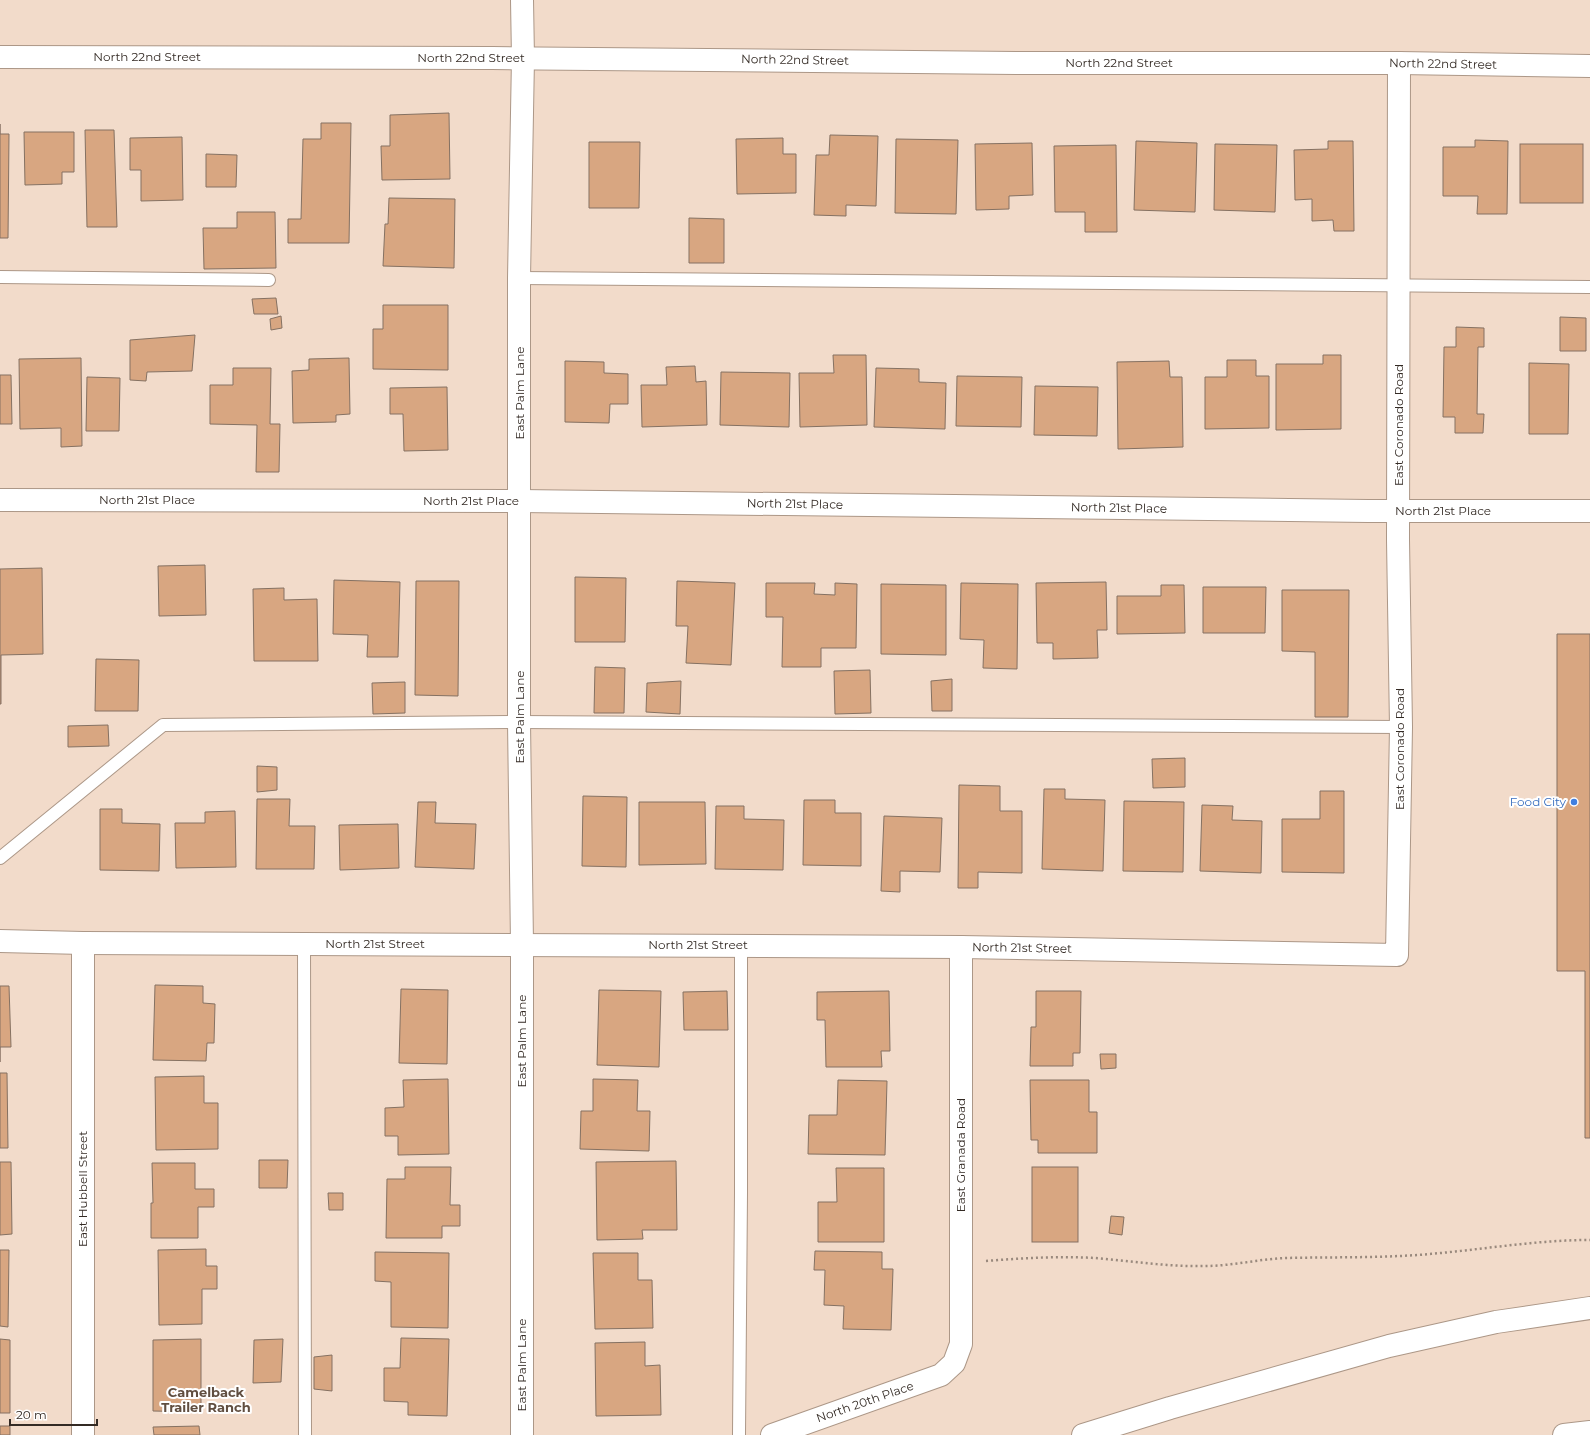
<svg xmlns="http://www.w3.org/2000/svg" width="1590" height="1435" font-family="Montserrat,sans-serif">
  <rect width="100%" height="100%" fill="#f2dbca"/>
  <!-- building -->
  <g fill="#d8a681" stroke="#857162">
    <path d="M 449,113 L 450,179 L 382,180 L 381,146 L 390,146 L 390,115 Z"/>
    <path d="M 321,123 L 351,123 L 349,243 L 288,243 L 288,219 L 301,219 L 303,139 L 321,139 Z"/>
    <path d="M 0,124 L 0,134 L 9,134 L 8,238 L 0,238 Z"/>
    <path d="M 85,130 L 114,130 L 117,227 L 87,227 Z"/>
    <path d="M 24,132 L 74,132 L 74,172 L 62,172 L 62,184 L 25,185 Z"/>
    <path d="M 830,135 L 878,136 L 876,206 L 846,205 L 846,216 L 814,215 L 816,155 L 829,155 Z"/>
    <path d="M 182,137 L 183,200 L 141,201 L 141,170 L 130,170 L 130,138 Z"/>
    <path d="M 783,138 L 783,154 L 796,154 L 796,193 L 737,194 L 736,139 Z"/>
    <path d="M 896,139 L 958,140 L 956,214 L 895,213 Z"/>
    <path d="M 1475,140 L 1508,141 L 1507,214 L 1477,214 L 1478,196 L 1443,196 L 1443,147 L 1475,147 Z"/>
    <path d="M 1136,141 L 1197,143 L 1195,212 L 1134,210 Z"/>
    <path d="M 1328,141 L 1353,141 L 1354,231 L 1334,231 L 1333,220 L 1312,221 L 1312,199 L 1295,200 L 1294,150 L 1328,149 Z"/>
    <path d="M 589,142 L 640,142 L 639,208 L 589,208 Z"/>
    <path d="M 1032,143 L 1033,195 L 1009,196 L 1009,209 L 976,210 L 975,144 Z"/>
    <path d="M 1215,144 L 1277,145 L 1275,212 L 1214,210 Z"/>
    <rect x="1520" y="144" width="63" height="59"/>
    <path d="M 1116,145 L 1117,232 L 1085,232 L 1085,212 L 1055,212 L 1054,146 Z"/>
    <path d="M 206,154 L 237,155 L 236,187 L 206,187 Z"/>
    <path d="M 389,198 L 455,199 L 454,268 L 383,266 L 385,224 L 388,224 Z"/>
    <path d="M 237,212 L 275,212 L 276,268 L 204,269 L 203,228 L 237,228 Z"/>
    <path d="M 689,218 L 724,219 L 724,263 L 689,263 Z"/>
    <path d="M 276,298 L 278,314 L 254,314 L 252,299 Z"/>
    <path d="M 383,305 L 448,305 L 448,370 L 373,369 L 373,329 L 383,329 Z"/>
    <path d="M 281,316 L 282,328 L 271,330 L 270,319 Z"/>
    <path d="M 1560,317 L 1586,318 L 1586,351 L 1560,351 Z"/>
    <path d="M 1456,327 L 1484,328 L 1484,347 L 1478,347 L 1477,414 L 1484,414 L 1483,433 L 1455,433 L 1455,417 L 1443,417 L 1444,347 L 1456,347 Z"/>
    <path d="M 195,335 L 192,371 L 147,372 L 146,381 L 130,380 L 130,340 Z"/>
    <path d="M 833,355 L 866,355 L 867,425 L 800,427 L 799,373 L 834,373 Z"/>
    <path d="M 1323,355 L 1341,355 L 1341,429 L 1276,430 L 1276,364 L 1323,364 Z"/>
    <path d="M 81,358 L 82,446 L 61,447 L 61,428 L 20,429 L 19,359 Z"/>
    <path d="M 349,358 L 350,414 L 336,415 L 336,422 L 293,423 L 292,371 L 309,370 L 309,359 Z"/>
    <path d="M 1227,360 L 1256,360 L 1256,376 L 1269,376 L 1269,428 L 1205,429 L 1205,377 L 1227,377 Z"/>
    <path d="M 565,361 L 604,362 L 604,373 L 628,374 L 628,404 L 610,404 L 609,423 L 565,422 Z"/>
    <path d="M 1169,361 L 1170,377 L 1182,377 L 1183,447 L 1118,449 L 1117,362 Z"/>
    <path d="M 1529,363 L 1569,364 L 1568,434 L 1529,434 Z"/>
    <path d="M 695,366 L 696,382 L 706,381 L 707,425 L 642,427 L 641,385 L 667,385 L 666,367 Z"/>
    <path d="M 233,368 L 271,368 L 270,424 L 280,424 L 279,472 L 256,472 L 257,425 L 210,424 L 210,385 L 233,385 Z"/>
    <path d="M 876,368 L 919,369 L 919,382 L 946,383 L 945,429 L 874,427 Z"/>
    <path d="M 721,372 L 790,373 L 789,427 L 720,425 Z"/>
    <path d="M 0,375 L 11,375 L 12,424 L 0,424 Z"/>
    <path d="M 957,376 L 1022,377 L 1021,427 L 956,426 Z"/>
    <path d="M 87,377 L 120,378 L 119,431 L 86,431 Z"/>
    <path d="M 1035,386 L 1098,387 L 1097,436 L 1034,435 Z"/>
    <path d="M 447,387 L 448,450 L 404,451 L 403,414 L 390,414 L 390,388 Z"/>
    <path d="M 205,565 L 206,615 L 159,616 L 158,566 Z"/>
    <path d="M 42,568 L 43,654 L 1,655 L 1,704 L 0,704 L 0,569 Z"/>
    <path d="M 575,577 L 626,578 L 625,642 L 575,642 Z"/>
    <path d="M 334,580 L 400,582 L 398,657 L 367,657 L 368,635 L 333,634 Z"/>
    <path d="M 416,581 L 459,581 L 458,696 L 415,695 Z"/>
    <path d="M 677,581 L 735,583 L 731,665 L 686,663 L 688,626 L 676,626 Z"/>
    <path d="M 1106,582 L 1107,630 L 1097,630 L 1098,658 L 1053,659 L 1053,643 L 1037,643 L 1036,583 Z"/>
    <path d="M 766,583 L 815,583 L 814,594 L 835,595 L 835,583 L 857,584 L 856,648 L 821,648 L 821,667 L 782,667 L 783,617 L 766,617 Z"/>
    <path d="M 961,583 L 1018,584 L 1017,669 L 983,668 L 984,640 L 960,639 Z"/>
    <path d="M 881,584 L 946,585 L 946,655 L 881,654 Z"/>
    <path d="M 1161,585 L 1184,585 L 1185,633 L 1117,634 L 1117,596 L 1161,596 Z"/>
    <path d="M 1203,587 L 1266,587 L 1265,633 L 1203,633 Z"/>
    <path d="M 284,588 L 284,600 L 317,599 L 318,661 L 254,661 L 253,589 Z"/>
    <path d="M 1282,590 L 1349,590 L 1348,717 L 1315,717 L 1315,652 L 1282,651 Z"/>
    <path d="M 1557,634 L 1590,634 L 1590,1138 L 1585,1138 L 1585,971 L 1557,971 Z"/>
    <path d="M 96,659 L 139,660 L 138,711 L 95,711 Z"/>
    <path d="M 595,667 L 625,668 L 624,713 L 594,713 Z"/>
    <path d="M 870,670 L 871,713 L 835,714 L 834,671 Z"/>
    <path d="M 952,679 L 952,711 L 932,711 L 931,681 Z"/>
    <path d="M 681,681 L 680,714 L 646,712 L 647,683 Z"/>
    <path d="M 405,682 L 405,713 L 373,714 L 372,683 Z"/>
    <path d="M 108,725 L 109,746 L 68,747 L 68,726 Z"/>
    <path d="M 1185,758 L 1185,787 L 1153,788 L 1152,759 Z"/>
    <path d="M 257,766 L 277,767 L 277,790 L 257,792 Z"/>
    <path d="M 959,785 L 1000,786 L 1000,811 L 1022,811 L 1022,873 L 978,872 L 978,888 L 958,888 Z"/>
    <path d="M 1044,789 L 1065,789 L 1065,799 L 1105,800 L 1103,871 L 1042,869 Z"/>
    <path d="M 1320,791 L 1344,791 L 1344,873 L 1282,872 L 1282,819 L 1320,819 Z"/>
    <path d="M 583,796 L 627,797 L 626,867 L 582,866 Z"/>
    <path d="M 257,799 L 290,799 L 289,826 L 315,826 L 314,869 L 256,869 Z"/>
    <path d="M 804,800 L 835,800 L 835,813 L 861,813 L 861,866 L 803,865 Z"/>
    <path d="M 1124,801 L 1184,802 L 1183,872 L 1123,871 Z"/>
    <path d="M 418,802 L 436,802 L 435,823 L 476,824 L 474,869 L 415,867 Z"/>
    <path d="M 639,802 L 705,802 L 706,864 L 639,865 Z"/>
    <path d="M 1202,805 L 1233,806 L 1232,820 L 1262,821 L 1261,873 L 1200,871 Z"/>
    <path d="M 716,806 L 744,806 L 744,819 L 784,820 L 783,870 L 715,869 Z"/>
    <path d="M 100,809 L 122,809 L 122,823 L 160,824 L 159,871 L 100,870 Z"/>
    <path d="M 235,811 L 236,867 L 176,868 L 175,823 L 205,823 L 205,812 Z"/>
    <path d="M 884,816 L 942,818 L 940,872 L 900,871 L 900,892 L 881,891 Z"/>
    <path d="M 398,824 L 399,868 L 340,870 L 339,825 Z"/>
    <path d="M 155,985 L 203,986 L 203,1003 L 215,1004 L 214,1043 L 207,1043 L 206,1061 L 153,1060 Z"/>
    <path d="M 0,986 L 9,986 L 11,1047 L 0,1047 L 0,1062 Z"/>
    <path d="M 401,989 L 448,990 L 447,1064 L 399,1063 Z"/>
    <path d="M 599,990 L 661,991 L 659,1067 L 597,1065 Z"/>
    <path d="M 727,991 L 728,1030 L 684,1030 L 683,992 Z"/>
    <path d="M 889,991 L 890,1051 L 881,1051 L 882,1067 L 826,1067 L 825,1020 L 817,1020 L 817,992 Z"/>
    <path d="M 1036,991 L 1081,991 L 1080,1053 L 1073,1053 L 1073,1066 L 1030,1066 L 1031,1027 L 1036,1027 Z"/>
    <path d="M 1100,1054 L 1116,1054 L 1116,1068 L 1101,1069 Z"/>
    <path d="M 0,1073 L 7,1073 L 8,1148 L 0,1148 Z"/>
    <path d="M 204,1076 L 204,1103 L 218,1103 L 218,1149 L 156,1150 L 155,1077 Z"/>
    <path d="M 448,1079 L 449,1154 L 398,1155 L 398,1136 L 385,1136 L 385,1108 L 404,1107 L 403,1080 Z"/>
    <path d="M 593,1079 L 638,1080 L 637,1111 L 650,1111 L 649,1151 L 580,1149 L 581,1111 L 593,1111 Z"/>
    <path d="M 838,1080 L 887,1081 L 885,1155 L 808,1154 L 809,1115 L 837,1115 Z"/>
    <path d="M 1030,1080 L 1089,1080 L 1089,1112 L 1097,1112 L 1097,1153 L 1038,1153 L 1038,1140 L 1031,1140 Z"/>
    <path d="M 259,1160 L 288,1160 L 287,1188 L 259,1188 Z"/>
    <path d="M 676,1161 L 677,1230 L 642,1230 L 643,1239 L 597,1240 L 596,1162 Z"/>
    <path d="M 0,1162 L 11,1162 L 12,1234 L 0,1235 Z"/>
    <path d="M 152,1163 L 195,1163 L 195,1189 L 214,1189 L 214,1207 L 198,1207 L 198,1238 L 151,1238 L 151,1203 L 153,1203 Z"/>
    <path d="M 405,1167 L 451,1167 L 450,1205 L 460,1205 L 460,1226 L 442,1226 L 442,1238 L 386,1238 L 387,1179 L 405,1179 Z"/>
    <rect x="1032" y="1167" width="46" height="75"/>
    <path d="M 836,1168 L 884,1168 L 884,1242 L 818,1242 L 818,1202 L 837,1202 Z"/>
    <path d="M 328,1193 L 343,1193 L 343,1210 L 329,1210 Z"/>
    <path d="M 1111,1216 L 1124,1217 L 1122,1235 L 1109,1233 Z"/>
    <path d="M 206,1249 L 206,1266 L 217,1266 L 217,1289 L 202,1289 L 202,1324 L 159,1325 L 158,1250 Z"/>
    <path d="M 0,1250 L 9,1250 L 8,1327 L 0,1326 Z"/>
    <path d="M 815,1251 L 882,1252 L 882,1269 L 893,1269 L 891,1330 L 843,1329 L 844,1306 L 824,1305 L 825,1270 L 814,1270 Z"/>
    <path d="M 375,1252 L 449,1253 L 448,1328 L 391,1327 L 391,1282 L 375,1281 Z"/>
    <path d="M 593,1253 L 638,1253 L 638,1280 L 652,1280 L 653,1328 L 595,1329 Z"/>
    <path d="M 401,1338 L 449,1339 L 447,1416 L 408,1415 L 408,1402 L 384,1401 L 384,1368 L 400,1368 Z"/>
    <path d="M 0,1339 L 10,1340 L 10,1413 L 0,1413 Z"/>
    <path d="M 201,1339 L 201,1412 L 153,1411 L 153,1340 Z"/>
    <path d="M 283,1339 L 281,1382 L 253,1383 L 254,1340 Z"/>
    <path d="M 645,1342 L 645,1366 L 660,1365 L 661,1415 L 596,1416 L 595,1343 Z"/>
    <path d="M 332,1355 L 332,1391 L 314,1389 L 314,1357 Z"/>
    <rect x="0" y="1426" width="10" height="9"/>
    <path d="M 199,1426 L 200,1435 L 154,1435 L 153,1427 Z"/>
  </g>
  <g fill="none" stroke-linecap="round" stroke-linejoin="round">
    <!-- service casing -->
    <g stroke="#ac9787" stroke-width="14">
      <g id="service">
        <path d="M 0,277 L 269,280"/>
        <path d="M 519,278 L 1590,287"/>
        <path d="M 0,858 L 163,725 L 519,722 L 1401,727"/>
        <path d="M 304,943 L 305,1435"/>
        <path d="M 739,1435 L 741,1193 L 741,945"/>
      </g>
    </g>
    <!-- minor casing -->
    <g stroke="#ac9787" stroke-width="24">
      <g id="minor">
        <path d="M 0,57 L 492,58 L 1016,63 L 1399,63 L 1590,66"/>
        <path d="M 0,500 L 520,501 L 1368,511 L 1590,511"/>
        <path d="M 0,941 L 83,943 L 961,947 L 1397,955 L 1401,727 L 1398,540 L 1399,63"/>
        <path d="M 83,943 L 83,1435"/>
        <path d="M 522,1435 L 522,944 L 519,722 L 519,278 L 523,58 L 522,0"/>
        <path d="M 772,1435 L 941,1375 L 954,1363 L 961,1344 L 961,947"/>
      </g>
    </g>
    <!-- motorway casing -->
    <g stroke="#ac9787" stroke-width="24">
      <g id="motorway">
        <path d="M 1083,1435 L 1170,1408 L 1389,1346 L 1496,1322 L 1590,1308"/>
        <path d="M 1564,1435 L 1590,1432"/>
      </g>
    </g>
    <!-- path -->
    <path stroke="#99897d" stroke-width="2.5" stroke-dasharray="2 3" stroke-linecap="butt" d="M 986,1261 C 1023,1258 1059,1256 1095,1258 C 1132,1261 1168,1267 1205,1266 C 1232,1266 1259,1259 1286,1258 C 1330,1257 1373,1258 1417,1255 C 1475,1251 1532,1240 1590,1240"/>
    <!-- service -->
    <use href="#service" stroke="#fff" stroke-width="12"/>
    <!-- minor -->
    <use href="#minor" stroke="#fff" stroke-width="22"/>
    <!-- motorway -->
    <use href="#motorway" stroke="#fff" stroke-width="22"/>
  </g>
  <!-- markers -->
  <circle fill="#3f7fe0" stroke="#fff" stroke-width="1.5" cx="1574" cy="802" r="4"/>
  <g text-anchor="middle" stroke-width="4" stroke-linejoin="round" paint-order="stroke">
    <!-- street labels -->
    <g font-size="12" fill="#332a24" stroke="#fff">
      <text x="147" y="61">North 22nd Street</text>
      <text x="471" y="62">North 22nd Street</text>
      <text transform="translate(795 60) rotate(1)" y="4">North 22nd Street</text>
      <text x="1119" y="67">North 22nd Street</text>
      <text transform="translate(1443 64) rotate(1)" y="4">North 22nd Street</text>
      <text transform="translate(520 393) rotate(-90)" y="4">East Palm Lane</text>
      <text transform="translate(1399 425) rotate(-90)" y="4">East Coronado Road</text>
      <text x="147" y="504">North 21st Place</text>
      <text x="471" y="505">North 21st Place</text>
      <text transform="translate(795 504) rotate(1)" y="4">North 21st Place</text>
      <text transform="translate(1119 508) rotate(1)" y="4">North 21st Place</text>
      <text x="1443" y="515">North 21st Place</text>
      <text transform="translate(520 717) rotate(-90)" y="4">East Palm Lane</text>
      <text transform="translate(1400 749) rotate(-90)" y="4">East Coronado Road</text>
      <text x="375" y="948">North 21st Street</text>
      <text x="698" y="949">North 21st Street</text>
      <text transform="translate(1022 948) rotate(1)" y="4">North 21st Street</text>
      <text transform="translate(522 1041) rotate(-90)" y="4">East Palm Lane</text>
      <text transform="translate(961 1155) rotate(-90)" y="4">East Granada Road</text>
      <text transform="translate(83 1189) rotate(-90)" y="4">East Hubbell Street</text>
      <text transform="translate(522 1365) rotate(-90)" y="4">East Palm Lane</text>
      <text transform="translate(865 1402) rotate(-19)" y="4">North 20th Place</text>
    </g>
    <!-- shop labels -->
    <g font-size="12" fill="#366cbe" stroke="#fff" text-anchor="end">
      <text x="1566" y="806">Food City</text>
    </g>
    <!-- neighbourhood labels -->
    <g font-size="13" font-weight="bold" fill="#604e40" stroke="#fff">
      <text x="206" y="1397">Camelback<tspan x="206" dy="15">Trailer Ranch</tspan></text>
    </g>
  </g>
  <!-- scale -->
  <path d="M10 1419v6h87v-6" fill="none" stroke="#332a24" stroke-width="2"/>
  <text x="16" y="1419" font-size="12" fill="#332a24" stroke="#ffffff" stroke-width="3" paint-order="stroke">20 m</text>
</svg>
